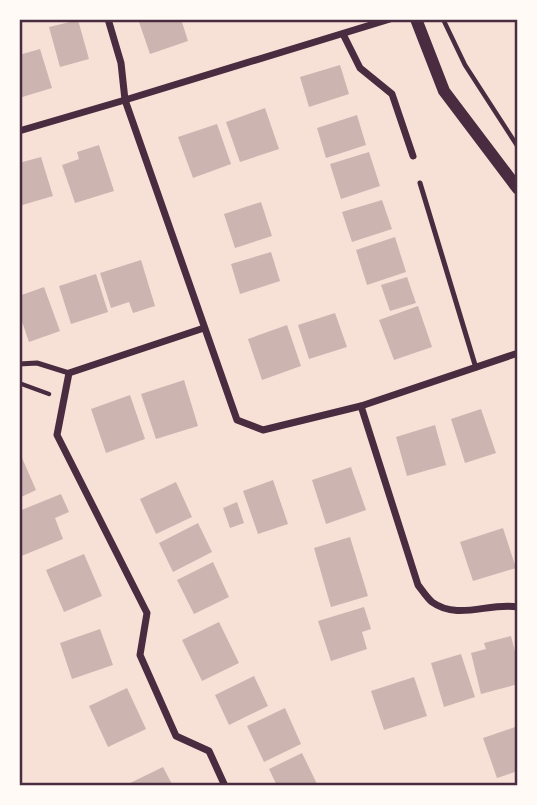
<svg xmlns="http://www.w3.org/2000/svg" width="537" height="805" font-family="'Fira Sans',sans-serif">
  <rect width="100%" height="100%" fill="#f7e1d7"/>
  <!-- building -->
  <g fill="#ccb4b1">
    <path d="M 138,19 L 181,19 L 188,41 L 150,54 Z"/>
    <path d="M 78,20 L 89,59 L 60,67 L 49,27 Z"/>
    <path d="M 40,49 L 52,88 L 19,98 L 19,55 Z"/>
    <path d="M 340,65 L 349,94 L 309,107 L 300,77 Z"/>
    <path d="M 265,108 L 279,149 L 240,162 L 226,122 Z"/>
    <path d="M 357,115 L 366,145 L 326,158 L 317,128 Z"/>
    <path d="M 217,124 L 231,164 L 193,178 L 178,137 Z"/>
    <path d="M 99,145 L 114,191 L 75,203 L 62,165 L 79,159 L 77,152 Z"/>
    <path d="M 369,152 L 380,186 L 341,199 L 330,164 Z"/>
    <path d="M 41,157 L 53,196 L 19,206 L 19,163 Z"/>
    <path d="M 382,200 L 392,229 L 352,242 L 342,212 Z"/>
    <path d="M 261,202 L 272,236 L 235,248 L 224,214 Z"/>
    <path d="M 395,237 L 406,272 L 367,285 L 356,250 Z"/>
    <path d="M 271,252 L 280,281 L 240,294 L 231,264 Z"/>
    <path d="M 141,260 L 155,306 L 133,313 L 129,302 L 111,308 L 100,273 Z"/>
    <path d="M 96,274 L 108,312 L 71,324 L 59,286 Z"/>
    <path d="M 407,277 L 416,303 L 390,311 L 381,285 Z"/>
    <path d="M 44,287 L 60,331 L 29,342 L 19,313 L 19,296 Z"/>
    <path d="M 418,306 L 432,347 L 394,360 L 379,320 Z"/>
    <path d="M 335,313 L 347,347 L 309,359 L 298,325 Z"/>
    <path d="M 287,325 L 301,366 L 262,380 L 248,339 Z"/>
    <path d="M 184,380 L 198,426 L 156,439 L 141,394 Z"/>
    <path d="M 130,395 L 145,439 L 106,453 L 91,409 Z"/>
    <path d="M 481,409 L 496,453 L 465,463 L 451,419 Z"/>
    <path d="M 435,425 L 446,465 L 407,476 L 396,437 Z"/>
    <path d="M 19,451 L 36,490 L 19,498 Z"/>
    <path d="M 351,467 L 366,510 L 326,524 L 312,480 Z"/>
    <path d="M 273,480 L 288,524 L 258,534 L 243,491 Z"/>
    <path d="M 176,482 L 192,517 L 156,534 L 140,499 Z"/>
    <path d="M 61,494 L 69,512 L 55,518 L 63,539 L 19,557 L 19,511 Z"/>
    <path d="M 237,502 L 244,523 L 230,528 L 223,508 Z"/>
    <path d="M 198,523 L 212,552 L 173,572 L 159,543 Z"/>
    <path d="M 503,528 L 516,568 L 473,581 L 460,542 Z"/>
    <path d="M 350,537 L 368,596 L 331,607 L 314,548 Z"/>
    <path d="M 84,554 L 102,596 L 64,612 L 46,570 Z"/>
    <path d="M 213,562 L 229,597 L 194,614 L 177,580 Z"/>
    <path d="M 364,607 L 371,629 L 362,632 L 367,649 L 331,661 L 318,621 Z"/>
    <path d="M 219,622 L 239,663 L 202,681 L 182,640 Z"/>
    <path d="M 100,629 L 113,665 L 72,679 L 60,643 Z"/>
    <path d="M 511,636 L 518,663 L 518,684 L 481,694 L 471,653 L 486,649 L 484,643 Z"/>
    <path d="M 461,654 L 475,697 L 444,707 L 431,663 Z"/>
    <path d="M 254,676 L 268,706 L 229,725 L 215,695 Z"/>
    <path d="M 414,677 L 427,716 L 384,730 L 371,691 Z"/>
    <path d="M 127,688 L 146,729 L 108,747 L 89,706 Z"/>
    <path d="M 285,708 L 301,744 L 264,762 L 247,726 Z"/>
    <path d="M 518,726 L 518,771 L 497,778 L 483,738 Z"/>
    <path d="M 302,753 L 318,786 L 277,786 L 269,769 Z"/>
    <path d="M 163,767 L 173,786 L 124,786 Z"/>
  </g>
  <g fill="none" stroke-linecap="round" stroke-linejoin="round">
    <!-- path -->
    <g stroke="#4a2c40" stroke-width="4.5">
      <path d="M 443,19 L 465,65 L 518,147"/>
      <path d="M 19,383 L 49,394"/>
    </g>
    <!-- service -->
    <g stroke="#4a2c40" stroke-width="5">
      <path d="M 420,183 L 476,368"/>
      <path d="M 19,364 L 37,363 L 69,373"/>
    </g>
    <!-- minor -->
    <g stroke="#4a2c40" stroke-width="7">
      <path d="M 390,19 L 125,100 L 237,420 L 263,430 L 361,406 L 518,353"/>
      <path d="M 343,34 L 360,68 L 392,94 L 413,156"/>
      <path d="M 19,131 L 125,100 L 121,63 L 108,19"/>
      <path d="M 204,328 L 69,373 L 57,435 L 147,613 L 140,655 L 176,736 L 209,751 L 225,786"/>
      <path d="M 361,406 L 418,585 C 422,590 427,598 432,602 C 458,621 489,602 518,607"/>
    </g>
    <!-- tertiary -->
    <path stroke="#4a2c40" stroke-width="12" d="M 416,19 L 444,91 L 518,189"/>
  </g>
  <!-- border -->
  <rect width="537" height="805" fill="none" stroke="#fffaf5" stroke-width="42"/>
  <rect x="21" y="21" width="495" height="763" fill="none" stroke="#4a2c40" stroke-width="2.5"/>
</svg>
